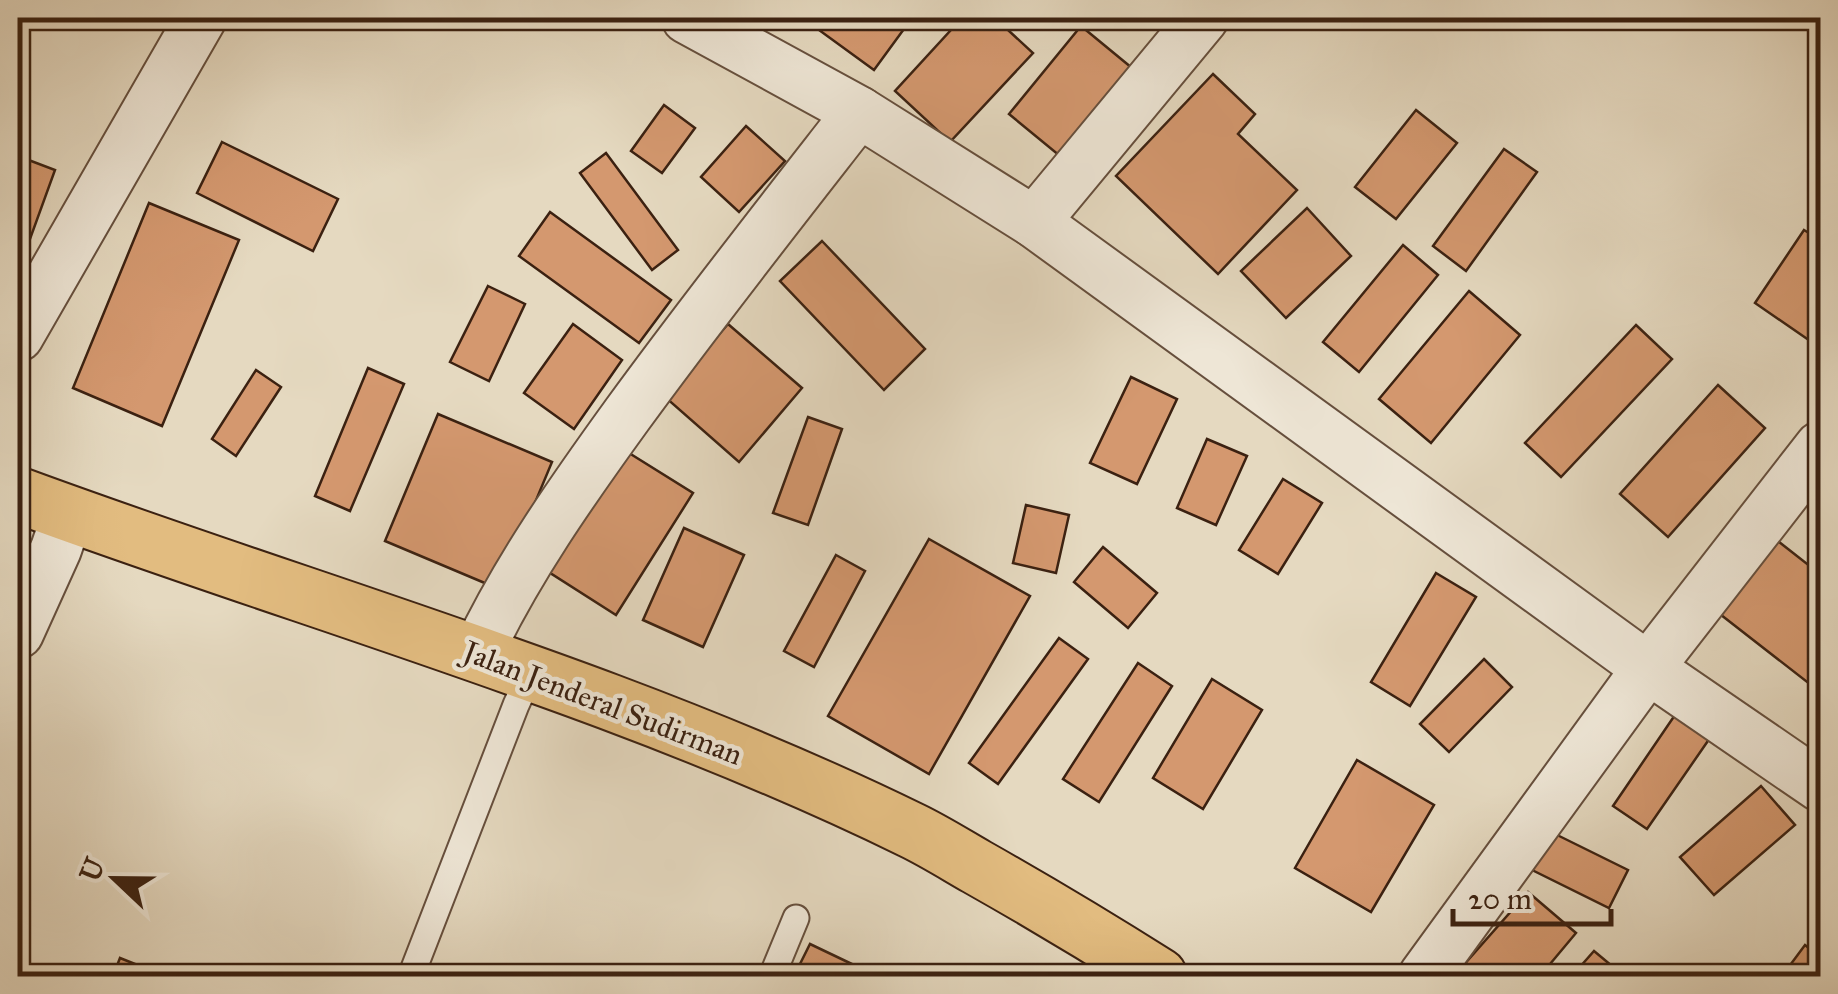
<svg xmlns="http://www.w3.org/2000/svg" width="1838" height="994" font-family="'IM FELL Great Primer',serif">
  <rect width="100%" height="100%" fill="#e5d9c0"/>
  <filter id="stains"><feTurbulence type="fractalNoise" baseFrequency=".002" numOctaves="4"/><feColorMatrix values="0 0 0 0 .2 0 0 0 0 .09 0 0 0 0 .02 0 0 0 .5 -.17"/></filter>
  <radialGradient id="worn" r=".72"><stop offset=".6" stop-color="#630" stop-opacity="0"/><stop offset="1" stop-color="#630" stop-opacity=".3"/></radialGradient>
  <!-- building -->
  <g fill="#d4986f" stroke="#3b2111" stroke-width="2.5">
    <path d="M 827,18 L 912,18 L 874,70 L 819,30 Z"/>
    <path d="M 962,18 L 995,18 L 1033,53 L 950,142 L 895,91 Z"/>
    <path d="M 1081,26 L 1132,68 L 1060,156 L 1009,114 Z"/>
    <path d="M 1213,74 L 1255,114 L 1238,134 L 1297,190 L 1218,274 L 1116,176 Z"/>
    <path d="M 664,105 L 695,128 L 662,173 L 631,151 Z"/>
    <path d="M 1416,110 L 1457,143 L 1396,219 L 1355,187 Z"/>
    <path d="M 746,126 L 785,161 L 739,212 L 701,177 Z"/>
    <path d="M 222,142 L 338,199 L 313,251 L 197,193 Z"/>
    <path d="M 1504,149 L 1537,172 L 1466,271 L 1433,246 Z"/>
    <path d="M 606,153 L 678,250 L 652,270 L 580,173 Z"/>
    <path d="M 18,156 L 55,170 L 18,272 Z"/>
    <path d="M 149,203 L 239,240 L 162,426 L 73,388 Z"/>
    <path d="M 1307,208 L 1351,256 L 1286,318 L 1241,271 Z"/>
    <path d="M 550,212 L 671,300 L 639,343 L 519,256 Z"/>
    <path d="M 1804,230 L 1820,240 L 1820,339 L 1816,345 L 1755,303 Z"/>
    <path d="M 822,241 L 925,349 L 884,390 L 780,281 Z"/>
    <path d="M 1403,245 L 1438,275 L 1359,372 L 1323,342 Z"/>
    <path d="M 488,286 L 525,304 L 489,381 L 450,362 Z"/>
    <path d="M 1469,291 L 1520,335 L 1431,443 L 1379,399 Z"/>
    <path d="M 573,324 L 622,360 L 574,429 L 524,393 Z"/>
    <path d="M 728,324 L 802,388 L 739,462 L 665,397 Z"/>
    <path d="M 1636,325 L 1672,359 L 1561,477 L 1525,443 Z"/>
    <path d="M 368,368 L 404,384 L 350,511 L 315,496 Z"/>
    <path d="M 256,370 L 281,387 L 236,456 L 212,439 Z"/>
    <path d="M 1131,377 L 1177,399 L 1137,484 L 1090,463 Z"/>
    <path d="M 1718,385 L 1765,428 L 1668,537 L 1620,494 Z"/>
    <path d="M 438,414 L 552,462 L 499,589 L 385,541 Z"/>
    <path d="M 808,417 L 842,429 L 808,525 L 773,513 Z"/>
    <path d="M 1207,439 L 1247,456 L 1216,525 L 1177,508 Z"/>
    <path d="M 621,448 L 693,493 L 616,615 L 544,569 Z"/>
    <path d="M 1283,479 L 1322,503 L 1278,574 L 1239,550 Z"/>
    <path d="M 1026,505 L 1069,515 L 1056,573 L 1013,563 Z"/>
    <path d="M 684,528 L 744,555 L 703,647 L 643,620 Z"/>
    <path d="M 1774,538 L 1820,574 L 1820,692 L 1716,611 Z"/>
    <path d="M 929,539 L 1030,596 L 929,774 L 828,716 Z"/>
    <path d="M 1103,547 L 1157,593 L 1128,628 L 1074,582 Z"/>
    <path d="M 836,555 L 865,571 L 814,667 L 784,651 Z"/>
    <path d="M 1436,573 L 1476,597 L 1410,706 L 1371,682 Z"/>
    <path d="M 1059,638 L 1088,659 L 998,784 L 969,763 Z"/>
    <path d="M 1484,659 L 1512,687 L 1449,752 L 1420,724 Z"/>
    <path d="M 1138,663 L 1172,686 L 1099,802 L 1063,779 Z"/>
    <path d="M 1212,679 L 1262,710 L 1203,809 L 1153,778 Z"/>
    <path d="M 1677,712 L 1712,735 L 1647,829 L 1613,806 Z"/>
    <path d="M 1357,760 L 1434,805 L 1371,912 L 1295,868 Z"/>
    <path d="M 1761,786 L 1795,825 L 1714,895 L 1680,857 Z"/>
    <path d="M 1545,829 L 1628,870 L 1609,908 L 1526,867 Z"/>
    <path d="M 1528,892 L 1576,933 L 1540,976 L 1454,976 Z"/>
    <path d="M 810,944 L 877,976 L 794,976 Z"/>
    <path d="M 1805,945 L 1820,957 L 1820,976 L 1782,976 Z"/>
    <path d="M 1594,951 L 1624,976 L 1572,976 Z"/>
    <path d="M 120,958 L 165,976 L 113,976 Z"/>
  </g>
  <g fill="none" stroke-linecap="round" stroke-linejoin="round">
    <!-- service casing -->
    <g stroke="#664f3d" stroke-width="29">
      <g id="service">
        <path d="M 411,976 L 516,705 L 530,674"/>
        <path d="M 772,976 L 796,918"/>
      </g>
    </g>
    <!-- minor casing -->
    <g stroke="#664f3d" stroke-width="54">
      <g id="minor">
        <path d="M 687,18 L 859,112 L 1034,222 L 1648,668 L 1820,786"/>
        <path d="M 1034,222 L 1203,18"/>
        <path d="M 18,336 L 201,18"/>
        <path d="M 18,633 L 56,549 L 68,514"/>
        <path d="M 477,654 C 517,569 572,491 627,415 C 702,312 781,212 859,112"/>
        <path d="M 1424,976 L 1648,668 L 1820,447"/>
      </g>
    </g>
    <!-- trunk casing -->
    <g stroke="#3b2111" stroke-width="59">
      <path id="trunk" d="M 18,495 C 316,605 625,690 911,830 C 934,841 956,855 977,867 C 1039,902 1099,938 1159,976"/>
    </g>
    <!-- service -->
    <use href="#service" stroke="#eee6d6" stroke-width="25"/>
    <!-- minor -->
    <use href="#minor" stroke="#eee6d6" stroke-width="50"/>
    <!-- trunk -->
    <use href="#trunk" stroke="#e2bc80" stroke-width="55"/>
  </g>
  <g text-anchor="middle" stroke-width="9" stroke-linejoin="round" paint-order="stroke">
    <!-- street labels -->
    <g font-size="30" fill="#3b2111" stroke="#eee6d6">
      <text transform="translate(603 703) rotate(21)" y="10">Jalan Jenderal Sudirman</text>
    </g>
  </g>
  <!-- margin -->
  <rect width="1838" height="994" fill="none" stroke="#e5d9c0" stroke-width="60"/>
  <rect x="20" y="20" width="1798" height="954" fill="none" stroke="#3b2111" stroke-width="5"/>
  <rect x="30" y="30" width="1778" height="934" fill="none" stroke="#3b2111" stroke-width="2.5"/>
  <!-- north arrow -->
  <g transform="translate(115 879) rotate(292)" stroke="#eee6d6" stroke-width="8" paint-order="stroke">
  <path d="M0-8L18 38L0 25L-18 38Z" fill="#3b2111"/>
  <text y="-15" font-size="28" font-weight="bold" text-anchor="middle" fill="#3b2111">U</text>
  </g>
  <!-- scale -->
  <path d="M1453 909v15h158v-15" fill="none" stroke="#3b2111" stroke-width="5"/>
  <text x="1468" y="909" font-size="30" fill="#3b2111" stroke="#eee6d6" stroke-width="8" paint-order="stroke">20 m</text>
  <rect width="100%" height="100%" filter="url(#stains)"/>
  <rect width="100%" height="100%" fill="url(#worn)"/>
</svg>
